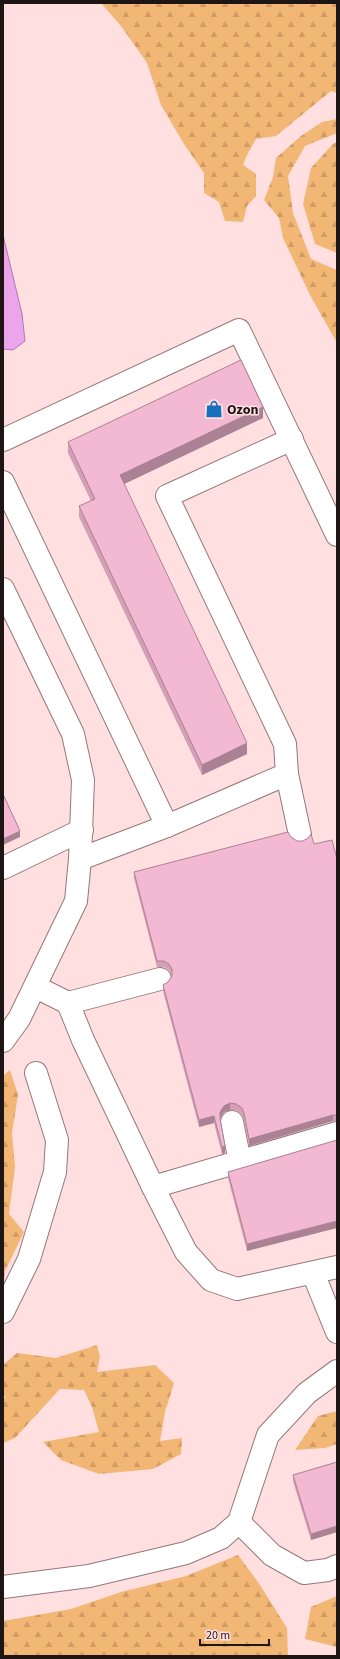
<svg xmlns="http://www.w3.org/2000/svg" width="340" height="1659" font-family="'Source Sans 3',sans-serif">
  <defs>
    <pattern id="forest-firs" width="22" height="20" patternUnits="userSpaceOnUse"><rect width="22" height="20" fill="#f3b775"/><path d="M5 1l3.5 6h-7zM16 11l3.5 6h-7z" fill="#d09c64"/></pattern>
  </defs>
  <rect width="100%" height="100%" fill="#ffdfe0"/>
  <!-- forest -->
  <g fill="url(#forest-firs)">
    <path d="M 101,3 L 337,3 L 337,93 L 331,91 L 276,136 L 256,139 L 247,155 L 243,165 L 256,174 L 256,196 L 247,206 L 243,222 L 225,221 L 219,202 L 204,193 L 204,173 L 184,144 L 161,105 L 147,63 L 121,26 Z"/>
    <path d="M 337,119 L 337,133 L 305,146 L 288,176 L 293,213 L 311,259 L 337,270 L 337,343 L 310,295 L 283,238 L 279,218 L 264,200 L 273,177 L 276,158 L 301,136 L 322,122 Z"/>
    <path d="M 337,142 L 337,253 L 315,244 L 303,204 L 311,168 L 333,144 Z"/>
    <path d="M 10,1070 L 18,1095 L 12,1133 L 15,1167 L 9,1214 L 24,1232 L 5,1271 L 3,1296 L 3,1076 Z"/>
    <path d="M 97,1345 L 100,1357 L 97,1372 L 155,1365 L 174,1383 L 165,1412 L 160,1441 L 182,1438 L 181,1454 L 153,1469 L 99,1474 L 61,1460 L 43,1442 L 99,1432 L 92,1407 L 84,1390 L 60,1389 L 15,1438 L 3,1443 L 3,1399 L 6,1397 L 3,1396 L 3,1365 L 17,1353 L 56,1358 Z"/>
    <path d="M 337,1411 L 337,1444 L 325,1448 L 295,1450 L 318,1416 Z"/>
    <path d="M 238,1555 L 258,1582 L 287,1628 L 288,1656 L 6,1656 L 3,1654 L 3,1621 L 71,1609 L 121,1592 L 186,1576 Z"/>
    <path d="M 337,1596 L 337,1647 L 305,1639 L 311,1607 Z"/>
  </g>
  <!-- water -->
  <path fill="#eca4ec" stroke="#af79ac" d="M 3,235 L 22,314 L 25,341 L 13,350 L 3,349 Z"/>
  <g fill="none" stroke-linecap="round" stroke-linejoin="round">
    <!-- minor casing -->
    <g stroke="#947879" stroke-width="24">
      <g id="minor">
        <path d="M 3,440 L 239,330 L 337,535"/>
        <path d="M 3,482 L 167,826"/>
        <path d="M 3,589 L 73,734 L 83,780 L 80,859 L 76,901 L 19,1019 L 3,1041"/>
        <path d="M 287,774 L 300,835"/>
        <path d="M 80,859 L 167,826 L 287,774 L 285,744 L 167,496 L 292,439"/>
        <path d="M 3,868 L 82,830"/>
        <path d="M 36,987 L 68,1003 L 83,1040 L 153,1187 L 186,1252 L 211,1280 L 237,1289 L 337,1267"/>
        <path d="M 68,1003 L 160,979"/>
        <path d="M 232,1122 L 240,1162"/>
        <path d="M 153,1187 L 337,1133"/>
        <path d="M 313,1273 L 337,1332"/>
        <path d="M 3,1312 L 29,1259 L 55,1172 L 57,1140 L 36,1073"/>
        <path d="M 239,1522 L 272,1555 L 304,1573 L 328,1570 L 337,1566"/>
        <path d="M 3,1587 L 89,1576 L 186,1553 L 221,1538 L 239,1522 L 268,1435 L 307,1393 L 337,1371"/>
      </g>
    </g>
    <!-- minor -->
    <use href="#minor" stroke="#fff" stroke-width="22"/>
  </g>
  <!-- wall -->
  <g fill="#d29fb5">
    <path d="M 263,418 L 124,484 L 247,754 L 202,775 L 79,517 L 79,506 L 91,501 L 68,453 L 68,442 Z"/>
    <path d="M 291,837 L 297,841 L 314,844 L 337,859 L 337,1121 L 333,1121 L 249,1146 L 244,1120 L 242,1114 L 236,1110 L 230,1110 L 224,1112 L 220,1118 L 225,1153 L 222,1154 L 214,1123 L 199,1127 L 163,991 L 163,985 L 168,982 L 172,975 L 169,970 L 164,967 L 157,967 L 134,878 L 134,872 Z"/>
    <path d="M 337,1140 L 247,1251 L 228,1178 L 228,1172 Z"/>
    <path d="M 337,1462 L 337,1532 L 311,1540 L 293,1481 L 293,1475 Z"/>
  </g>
  <!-- shaded-wall -->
  <g fill="#ab8293">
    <path d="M 263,407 L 263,418 L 120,486 L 120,475 Z"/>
    <path d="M 247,743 L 247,754 L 202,775 L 202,765 Z"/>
    <path d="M 20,831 L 20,837 L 3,845 L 3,839 Z"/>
    <path d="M 230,1103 L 230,1110 L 224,1112 L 220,1118 L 220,1124 L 220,1112 L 224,1106 Z"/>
    <path d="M 333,1115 L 333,1121 L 249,1146 L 249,1139 Z"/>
    <path d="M 214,1116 L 214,1123 L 199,1127 L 199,1120 Z"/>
    <path d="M 225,1146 L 225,1153 L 222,1154 L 222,1147 Z"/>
    <path d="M 337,1221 L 337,1228 L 247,1251 L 247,1244 Z"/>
    <path d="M 337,1526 L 337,1532 L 311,1540 L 311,1534 Z"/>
  </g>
  <!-- building -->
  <g fill="#f4b9d2" stroke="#ab8293">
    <path d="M 241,360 L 263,407 L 120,475 L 247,743 L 202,765 L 79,506 L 95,499 L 68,442 Z"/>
    <path d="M 3,794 L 20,831 L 3,839 Z"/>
    <path d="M 288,832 L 291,837 L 297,841 L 303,841 L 308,838 L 311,834 L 314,844 L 332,840 L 337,859 L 337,1115 L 333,1115 L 249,1139 L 244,1113 L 242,1108 L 236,1104 L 230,1103 L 224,1106 L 220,1112 L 220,1118 L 225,1146 L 222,1147 L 214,1116 L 199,1120 L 163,985 L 168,982 L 172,976 L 172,969 L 169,964 L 164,961 L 157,961 L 134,872 Z"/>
    <path d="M 337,1140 L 337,1221 L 247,1244 L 228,1172 Z"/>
    <path d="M 337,1462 L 337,1526 L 311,1534 L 293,1475 Z"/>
  </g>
  <!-- icons -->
  <defs>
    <g id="shop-bare" transform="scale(1.38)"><path d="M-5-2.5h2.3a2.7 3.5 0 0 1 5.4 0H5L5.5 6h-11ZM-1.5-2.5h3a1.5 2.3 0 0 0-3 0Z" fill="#1670bd" stroke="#ffdfe0" stroke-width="2.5" paint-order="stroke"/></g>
  </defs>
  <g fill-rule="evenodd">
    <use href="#shop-bare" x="214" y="409"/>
  </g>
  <g text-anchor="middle" stroke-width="3" stroke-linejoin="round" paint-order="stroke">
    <!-- poi labels -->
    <g font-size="14" font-weight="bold" fill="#201515" stroke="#ffdfe0" text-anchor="start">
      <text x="227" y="414">Ozon</text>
    </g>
  </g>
  <!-- border -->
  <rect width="340" height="1659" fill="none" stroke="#201515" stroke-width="8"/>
  <!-- scale -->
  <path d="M200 1639v6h69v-6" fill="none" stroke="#201515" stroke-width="2"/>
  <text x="206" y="1639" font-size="12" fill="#201515" stroke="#ffdfe0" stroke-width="3" paint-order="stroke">20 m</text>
</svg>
